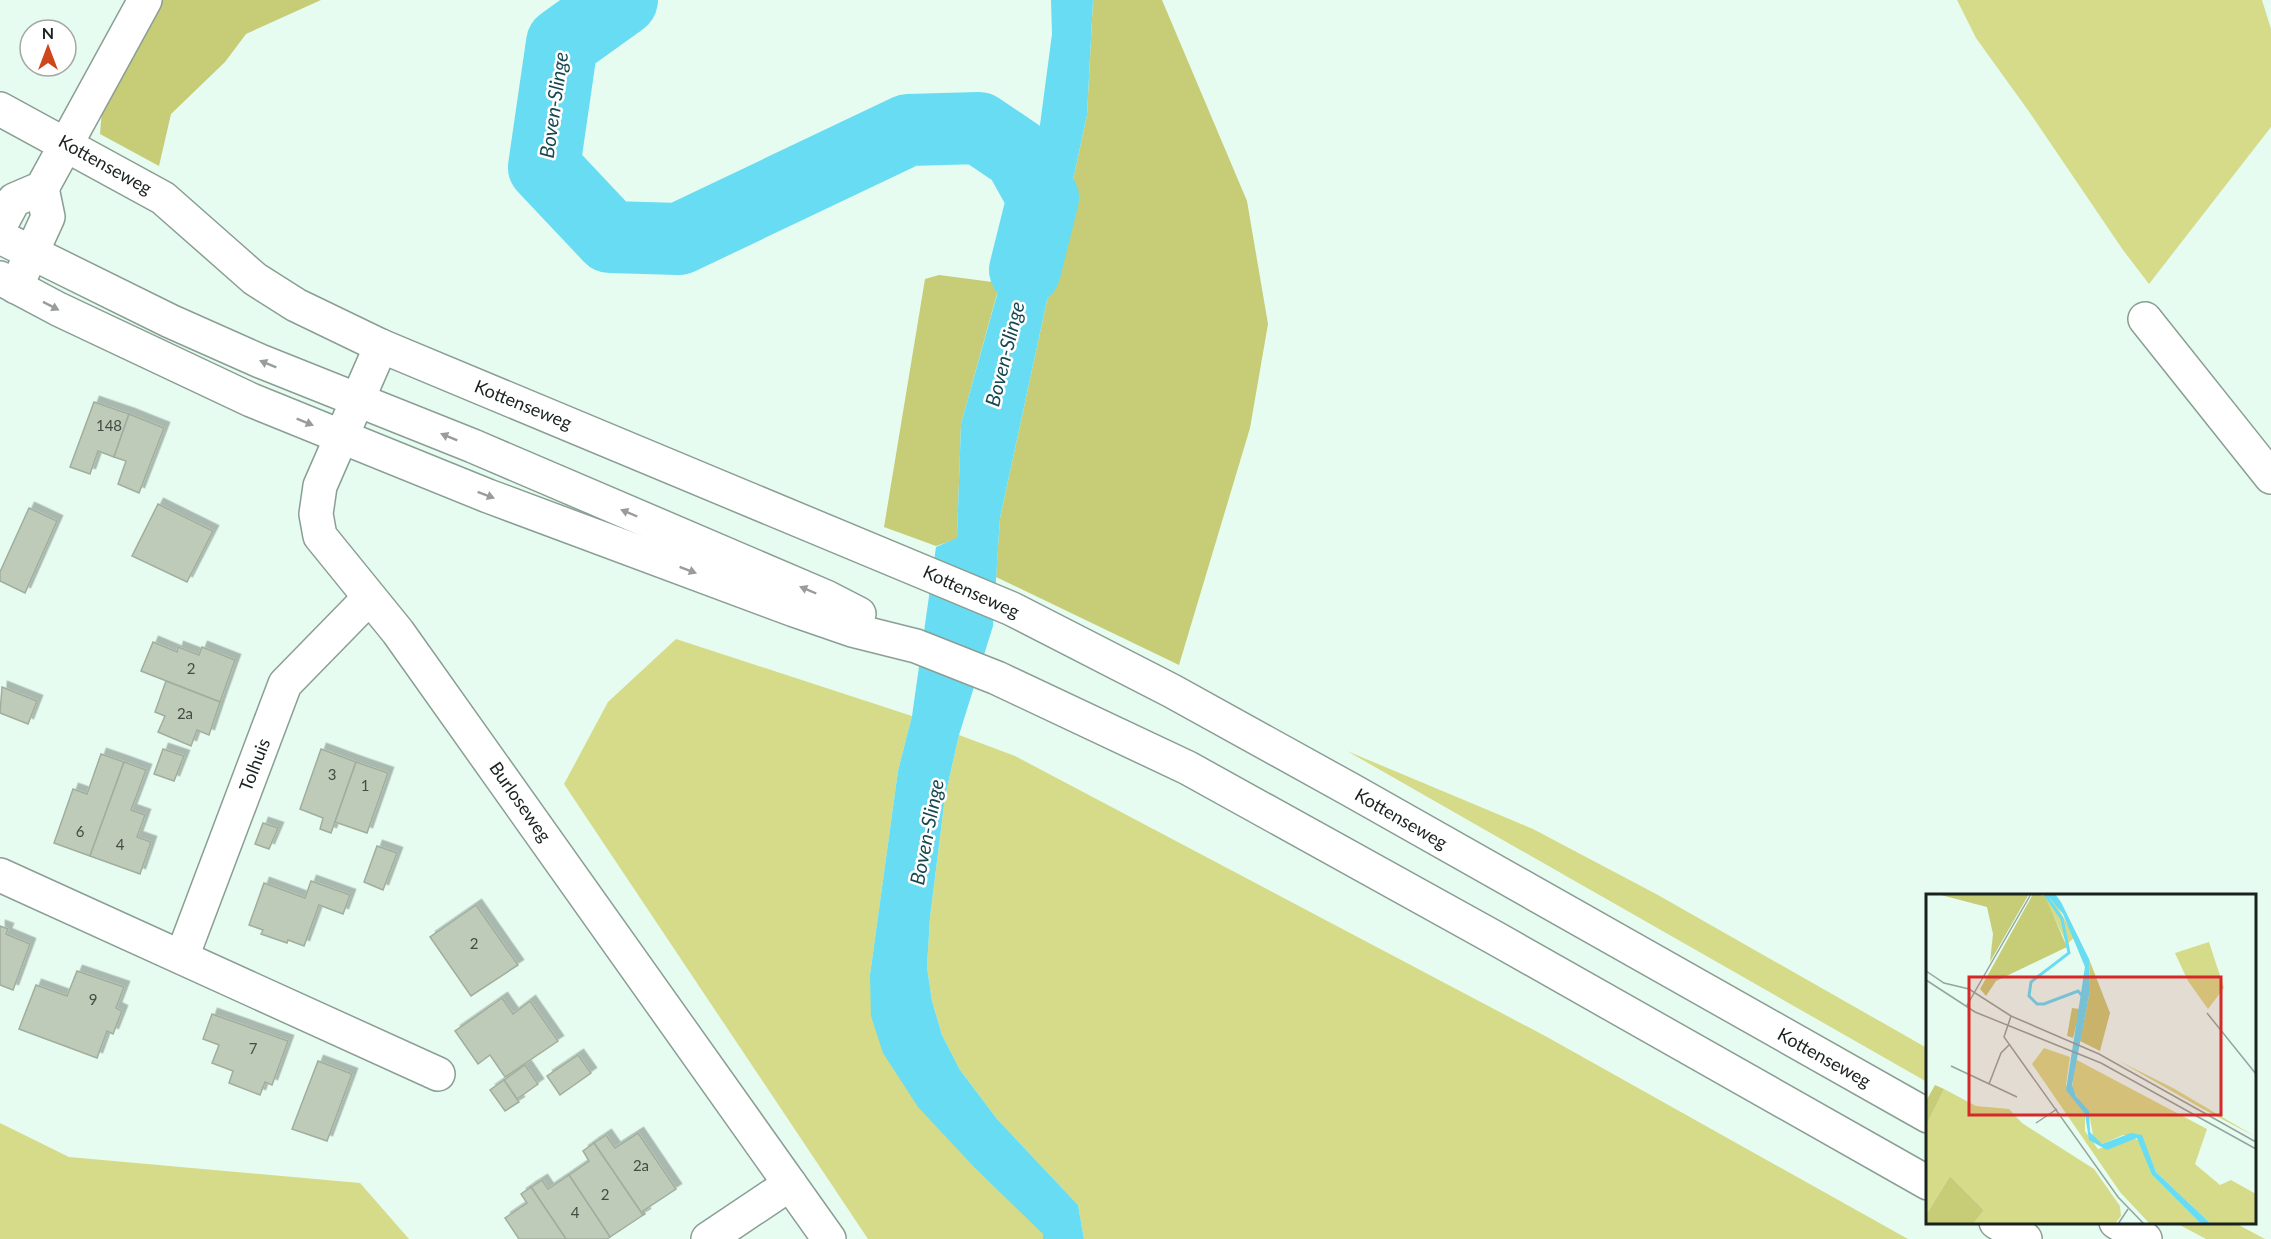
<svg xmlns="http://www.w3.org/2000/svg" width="2271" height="1239" font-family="Lato,sans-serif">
  <defs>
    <filter id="shadow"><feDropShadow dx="5.5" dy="-5.5" stdDeviation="0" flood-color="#0004"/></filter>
  </defs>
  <rect width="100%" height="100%" fill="#e6fcf0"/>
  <!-- green -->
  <g fill="#d5db88">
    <path d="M 1957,0 L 2262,0 L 2271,29 L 2271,127 L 2149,284 L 2123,250 L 2030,113 L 1976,38 Z"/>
    <path d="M 676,639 L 912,716 L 898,771 L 870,975 L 1043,1234 L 1043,1239 L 868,1239 L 564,784 L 608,702 Z"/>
    <path d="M 959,735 L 1015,756 L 1547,1037 L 1908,1239 L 1084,1239 L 1078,1205 L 997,1119 L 960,1070 L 942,1035 L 932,1001 L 927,967 L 930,917 L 945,797 Z"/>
    <path d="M 1347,751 L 1533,829 L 1658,895 L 1927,1048 L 1927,1082 Z"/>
    <path d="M 0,1123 L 69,1157 L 360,1183 L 409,1239 L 0,1239 Z"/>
    <path d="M 2176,1223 L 2235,1223 L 2265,1239 L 2206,1239 Z"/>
  </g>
  <!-- forest -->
  <g fill="#c7cc77">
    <path d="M 162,0 L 321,0 L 246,34 L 225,62 L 171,114 L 159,166 L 100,134 L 102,109 Z"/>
    <path d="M 1093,0 L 1162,0 L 1247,201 L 1268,324 L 1250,428 L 1179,665 L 996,577 L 1000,518 L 1087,115 Z"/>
    <path d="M 939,275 L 1000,283 L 961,424 L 957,539 L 936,546 L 884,527 L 925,279 Z"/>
  </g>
  <!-- water -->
  <path fill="#68dcf2" d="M 1051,0 L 1093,0 L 1087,115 L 1000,518 L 993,626 L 959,735 L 945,797 L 930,917 L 927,967 L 932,1001 L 942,1035 L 960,1070 L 997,1119 L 1078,1205 L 1084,1239 L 1043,1239 L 1043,1234 L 975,1168 L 918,1107 L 883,1053 L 871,1016 L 870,975 L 898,771 L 912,716 L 936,547 L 957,538 L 961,424 L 1036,155 L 1052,34 Z"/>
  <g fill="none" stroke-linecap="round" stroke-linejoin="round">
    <!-- river -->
    <path stroke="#68dcf2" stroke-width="72" d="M 622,0 L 562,43 L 544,167 L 610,237 L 679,239 L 908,130 L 979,128 L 1019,155 L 1043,198 L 1025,270"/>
  </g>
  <!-- building -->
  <g fill="#becbb9" stroke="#a2ae9d" stroke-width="1.5" filter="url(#shadow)">
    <path d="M 94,402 L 129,414 L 114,457 L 98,451 L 90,474 L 70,467 Z"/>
    <path d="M 129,414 L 164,428 L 139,493 L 118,484 L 126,461 L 114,457 Z"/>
    <path d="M 158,504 L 213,531 L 187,582 L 132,556 Z"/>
    <path d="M 29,508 L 57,521 L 25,593 L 0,581 L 0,572 Z"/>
    <path d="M 153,642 L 177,652 L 178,647 L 199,655 L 202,647 L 235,660 L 220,702 L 141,671 Z"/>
    <path d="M 166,681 L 220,702 L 209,735 L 197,730 L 191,746 L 158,732 L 165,716 L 155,712 Z"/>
    <path d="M 2,687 L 37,701 L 28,724 L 0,713 Z"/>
    <path d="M 163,749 L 184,756 L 174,781 L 154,774 Z"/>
    <path d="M 321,749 L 356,762 L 331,833 L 320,829 L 323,818 L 300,809 Z"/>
    <path d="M 101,754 L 124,762 L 90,856 L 54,843 L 73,789 L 87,794 Z"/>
    <path d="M 124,762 L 146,770 L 131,810 L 145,815 L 137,837 L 151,842 L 140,874 L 90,856 Z"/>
    <path d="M 356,762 L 388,773 L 367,833 L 335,822 Z"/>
    <path d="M 263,823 L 278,828 L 269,849 L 255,844 Z"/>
    <path d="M 377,846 L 397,853 L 383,890 L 364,882 Z"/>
    <path d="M 311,881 L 350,895 L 343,914 L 319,905 L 304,946 L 288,940 L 287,943 L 261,934 L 263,930 L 249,925 L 264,883 L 305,898 Z"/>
    <path d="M 476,905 L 518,965 L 471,996 L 430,937 Z"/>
    <path d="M 0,926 L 8,929 L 6,934 L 30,944 L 13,990 L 0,985 Z"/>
    <path d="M 77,971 L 124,987 L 116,1008 L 122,1011 L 113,1034 L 107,1031 L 97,1058 L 19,1029 L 36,985 L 67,996 Z"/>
    <path d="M 502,998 L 513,1014 L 530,1001 L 558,1041 L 505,1077 L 490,1055 L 478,1064 L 455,1031 Z"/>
    <path d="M 212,1014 L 288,1041 L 272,1085 L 265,1082 L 260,1095 L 229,1083 L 233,1071 L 212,1063 L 219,1045 L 203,1039 Z"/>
    <path d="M 578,1055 L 591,1073 L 560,1095 L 547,1076 Z"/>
    <path d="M 318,1061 L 352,1074 L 327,1141 L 292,1129 Z"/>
    <path d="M 525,1065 L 538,1084 L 517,1099 L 504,1080 Z"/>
    <path d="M 504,1080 L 519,1102 L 505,1111 L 490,1090 Z"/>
    <path d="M 638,1133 L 676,1189 L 643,1211 L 645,1214 L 643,1215 L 594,1143 L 606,1135 L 615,1148 Z"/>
    <path d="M 594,1143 L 643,1215 L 610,1237 L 569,1175 L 589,1161 L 583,1151 Z"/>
    <path d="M 569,1175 L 610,1237 L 607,1239 L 566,1239 L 531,1187 L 542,1180 L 548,1189 Z"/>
    <path d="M 531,1187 L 566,1239 L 519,1239 L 505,1218 L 527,1203 L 521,1194 Z"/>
  </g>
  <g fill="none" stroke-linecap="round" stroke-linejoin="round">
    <!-- minor casing -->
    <g stroke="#8a9e93" stroke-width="36">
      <g id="minor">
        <path d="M 0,109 L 163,198 L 255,279 L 296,305 L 381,346 L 1012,609 L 1172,691 L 1351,790 L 1928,1116"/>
        <path d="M 2145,319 L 2271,477"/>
        <path d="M 0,875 L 438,1074"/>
        <path d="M 182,957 L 285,684 L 369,598"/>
        <path d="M 2116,1222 L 2145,1239"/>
        <path d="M 708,1239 L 790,1184"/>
      </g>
    </g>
    <!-- tertiary casing -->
    <g stroke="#8a9e93" stroke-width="36">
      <g id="tertiary">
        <path d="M 0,226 L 14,200 L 42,188 L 145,0"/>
        <path d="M 16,287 L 48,217 L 42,188"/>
        <path d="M 381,346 L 320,486 L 316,514 L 320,536 L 398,632 L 829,1239"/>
      </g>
    </g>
    <!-- primary casing -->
    <g stroke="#8a9e93" stroke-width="36">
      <g id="primary">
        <path d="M 0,237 L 170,321 L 260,361 L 473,446 L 826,597 L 859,614"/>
        <path d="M 0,278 L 58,309 L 251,400 L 488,496 L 794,610 L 852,630 L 916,646 L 997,678 L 1188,768 L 1495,938 L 1928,1183"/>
        <path d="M 1996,1222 L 2025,1239"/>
      </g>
    </g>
    <!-- minor -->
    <use href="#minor" stroke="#fff" stroke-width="33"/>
    <!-- tertiary -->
    <use href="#tertiary" stroke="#fff" stroke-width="33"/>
    <!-- primary -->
    <use href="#primary" stroke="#fff" stroke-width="33"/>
  </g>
  <!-- one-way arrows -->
  <defs><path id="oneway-solid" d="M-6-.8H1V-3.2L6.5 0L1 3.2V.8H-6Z" transform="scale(1.5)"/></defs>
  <g fill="#989c9a">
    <use href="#oneway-solid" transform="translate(51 306) rotate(27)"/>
    <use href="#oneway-solid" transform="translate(268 364) rotate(-158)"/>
    <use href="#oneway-solid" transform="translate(305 422) rotate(22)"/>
    <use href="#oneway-solid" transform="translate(449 437) rotate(-158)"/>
    <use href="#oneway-solid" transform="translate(486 495) rotate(21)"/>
    <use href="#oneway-solid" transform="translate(629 513) rotate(-157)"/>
    <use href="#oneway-solid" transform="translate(688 570) rotate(21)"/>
    <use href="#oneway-solid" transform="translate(808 590) rotate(-157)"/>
  </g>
  <g text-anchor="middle" stroke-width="5" stroke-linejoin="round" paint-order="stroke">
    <!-- number labels -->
    <g font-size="15" fill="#434c45">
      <text x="109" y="431">148</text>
      <text x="191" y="674">2</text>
      <text x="185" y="719">2a</text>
      <text x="332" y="780">3</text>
      <text x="365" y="791">1</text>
      <text x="80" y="837">6</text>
      <text x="120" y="850">4</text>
      <text x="474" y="949">2</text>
      <text x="93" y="1005">9</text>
      <text x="253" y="1054">7</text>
      <text x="641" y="1171">2a</text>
      <text x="605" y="1200">2</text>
      <text x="575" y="1218">4</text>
    </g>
    <!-- street labels -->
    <g font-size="18" fill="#1a221e" stroke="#fff">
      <text transform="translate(105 165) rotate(29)" y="6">Kottenseweg</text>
      <text transform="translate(523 405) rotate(22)" y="6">Kottenseweg</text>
      <text transform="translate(971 592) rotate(24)" y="6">Kottenseweg</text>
      <text transform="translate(255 765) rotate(-69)" y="6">Tolhuis</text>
      <text transform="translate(520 802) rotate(55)" y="6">Burloseweg</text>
      <text transform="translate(1401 819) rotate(30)" y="6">Kottenseweg</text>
      <text transform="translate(1824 1058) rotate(29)" y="6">Kottenseweg</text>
    </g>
    <!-- water labels -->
    <g font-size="20" font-style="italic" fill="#154952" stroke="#fff">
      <text transform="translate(554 105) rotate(-82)" y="7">Boven-Slinge</text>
      <text transform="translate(1005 354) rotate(-76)" y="7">Boven-Slinge</text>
      <text transform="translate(927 832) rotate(-79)" y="7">Boven-Slinge</text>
    </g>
  </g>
  <!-- overview -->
  <g transform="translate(1926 894)">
    <rect width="330" height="330" fill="#e6fcf0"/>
    <path d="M 117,0 L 131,12 L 145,36 L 148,44 L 141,50 ZM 283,48 L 298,94 L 282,115 L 262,87 L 249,59 ZM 118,154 L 144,163 L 140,191 L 159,220 L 159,237 L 172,255 L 205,244 L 214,246 L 226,281 L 275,330 L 224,330 L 194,298 L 106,170 ZM 149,165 L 281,235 L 269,270 L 294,291 L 305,286 L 330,300 L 330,330 L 285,330 L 230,278 L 215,241 L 197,241 L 176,250 L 168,246 L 164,225 L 146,194 ZM 193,167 L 247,194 L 330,243 L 275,214 ZM 18,195 L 50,212 L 83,215 L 96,229 L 168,275 L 194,312 L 195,322 L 189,330 L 47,330 L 58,316 L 24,282 L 0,321 L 0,232 Z" fill="#d5db88"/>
    <path d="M 11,0 L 103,0 L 64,68 L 67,40 L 61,13 ZM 107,0 L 119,2 L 141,53 L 70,87 L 60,102 L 54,95 ZM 163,65 L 184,119 L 174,157 L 154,147 L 164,96 ZM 146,114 L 154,115 L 147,144 L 141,142 ZM 9,191 L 18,195 L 0,232 L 0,207 ZM 24,282 L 58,316 L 47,330 L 0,330 L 0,321 Z" fill="#c7cc77"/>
    <path d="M 120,0 L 129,0 L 135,8 L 163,65 L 164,96 L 146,191 L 150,202 L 163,217 L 164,238 L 176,250 L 205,239 L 216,241 L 230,278 L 285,330 L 275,330 L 226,281 L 211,244 L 181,256 L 163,246 L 159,220 L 140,196 L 159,73 L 137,20 Z" fill="#68dcf2"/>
    <path fill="none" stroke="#68dcf2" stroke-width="3" d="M 119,0 L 136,25 L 143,59 L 105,88 L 103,102 L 111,110 L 118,110 L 152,97 L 159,105 L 157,113"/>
    <path fill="none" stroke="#94a59c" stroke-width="1.5" d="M 0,77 L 18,89 L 43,95 L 85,122 L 173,160 L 330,248M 0,86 L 49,118 L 175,169 L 330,255M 40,113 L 105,0M 281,119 L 330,180M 85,122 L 78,143 L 192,303 L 218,330M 25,172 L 91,203M 63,190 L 75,159 L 84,150M 110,229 L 131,215M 192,330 L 202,315"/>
    <path fill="#d62828" fill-opacity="0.15" stroke="#d62828" stroke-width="3" d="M 43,83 L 295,83 L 295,221 L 43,221 Z"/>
    <rect width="330" height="330" fill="none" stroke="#1a221e" stroke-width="3"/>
  </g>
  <!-- north arrow -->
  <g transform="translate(48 48)"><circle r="28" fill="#ffffff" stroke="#a3a7a5" stroke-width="1.5"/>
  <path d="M0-4.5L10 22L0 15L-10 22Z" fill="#ce461b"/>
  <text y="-9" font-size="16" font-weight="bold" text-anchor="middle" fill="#1a221e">N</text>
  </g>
</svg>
